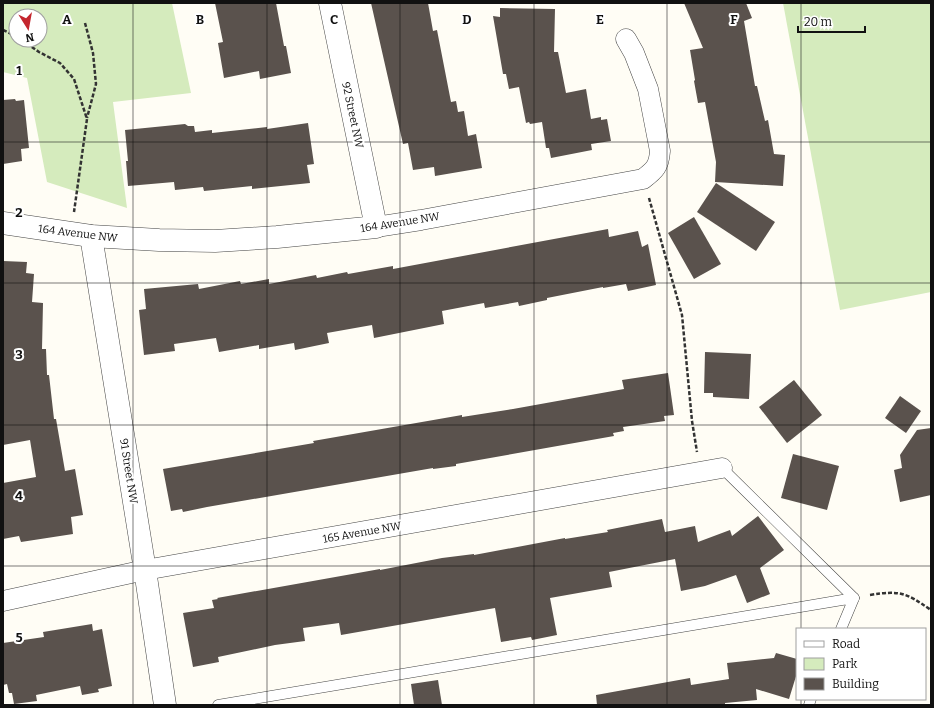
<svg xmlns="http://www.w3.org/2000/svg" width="934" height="708" font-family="Bitter,serif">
  <rect width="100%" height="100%" fill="#fffdf5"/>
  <!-- green -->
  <g fill="#d5ebbd" fill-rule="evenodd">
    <path d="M 3,3 L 172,3 L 191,93 L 113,102 L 127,208 L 47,182 L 27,78 L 3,72 ZM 16,16 L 40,16 L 40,40 L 16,40 Z"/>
    <path d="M 783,3 L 931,3 L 931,292 L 840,310 Z"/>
  </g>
  <!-- building -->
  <g fill="#5a524d">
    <path d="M 215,3 L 276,3 L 284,46 L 286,46 L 291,73 L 260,79 L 259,71 L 224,78 L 218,43 L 223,42 Z"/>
    <path d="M 371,3 L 428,3 L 433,31 L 437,30 L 451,102 L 456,101 L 458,112 L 464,111 L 468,136 L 476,134 L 482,168 L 435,176 L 434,167 L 413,170 L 408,143 L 403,144 Z"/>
    <path d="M 684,3 L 746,3 L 752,18 L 744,21 L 755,86 L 757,86 L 765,121 L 768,120 L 774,154 L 785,155 L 783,186 L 715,182 L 716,162 L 705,102 L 698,103 L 694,81 L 695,80 L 690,50 L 703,48 Z"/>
    <path d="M 500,8 L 555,9 L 554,52 L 558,52 L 566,93 L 586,89 L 591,119 L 601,117 L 601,120 L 607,119 L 611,141 L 591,144 L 592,150 L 551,158 L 549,148 L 546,148 L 542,122 L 530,124 L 529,122 L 526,123 L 519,87 L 509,89 L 506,74 L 503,74 L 493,16 L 500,17 Z"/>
    <path d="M 15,99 L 16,101 L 24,100 L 29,148 L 21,149 L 22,161 L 3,164 L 3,100 Z"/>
    <path d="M 308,123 L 314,164 L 307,165 L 310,183 L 252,189 L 252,186 L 204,191 L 203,187 L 175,190 L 174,182 L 128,186 L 126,161 L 128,161 L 125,130 L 185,124 L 188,126 L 194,126 L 195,132 L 212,130 L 212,133 L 267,127 L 267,129 Z"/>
    <path d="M 716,183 L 775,222 L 756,251 L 697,212 Z"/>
    <path d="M 694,217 L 721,264 L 694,279 L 668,233 Z"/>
    <path d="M 608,229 L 609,237 L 638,231 L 642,247 L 648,244 L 656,285 L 628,291 L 626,284 L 603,288 L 603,287 L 547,298 L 547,300 L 519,306 L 518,302 L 485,308 L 484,303 L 442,311 L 444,324 L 374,338 L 372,325 L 327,333 L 329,343 L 295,350 L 294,343 L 259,349 L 259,345 L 219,352 L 216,338 L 174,344 L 175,351 L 144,355 L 139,310 L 146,309 L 144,289 L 198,284 L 199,289 L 240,281 L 241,284 L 269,279 L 269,284 L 316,275 L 317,278 L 347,272 L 348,274 L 393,266 L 393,269 Z"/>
    <path d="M 3,261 L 27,262 L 26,273 L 34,274 L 32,302 L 43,303 L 42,349 L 46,349 L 47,375 L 49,375 L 54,419 L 56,419 L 65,471 L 75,469 L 83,515 L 71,517 L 73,534 L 21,542 L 19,536 L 3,539 L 3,483 L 36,477 L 30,440 L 3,445 Z"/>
    <path d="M 705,352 L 751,354 L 749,399 L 713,397 L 713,393 L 704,393 Z"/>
    <path d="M 668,373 L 674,415 L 664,416 L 665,421 L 623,427 L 624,431 L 613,433 L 614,436 L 456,464 L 456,466 L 433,469 L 433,468 L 207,507 L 183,512 L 182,509 L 171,511 L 163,469 L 314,443 L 313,441 L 462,415 L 462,417 L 513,409 L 624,389 L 622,380 Z"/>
    <path d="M 794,380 L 822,415 L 787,443 L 759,407 Z"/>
    <path d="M 900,396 L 921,411 L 906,433 L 885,418 Z"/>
    <path d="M 931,428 L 931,495 L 900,502 L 894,470 L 902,468 L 900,455 L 917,430 Z"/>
    <path d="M 793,454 L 839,466 L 827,510 L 781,498 Z"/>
    <path d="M 758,516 L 784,550 L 760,568 L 770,594 L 747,603 L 736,575 L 705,586 L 681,591 L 675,559 L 609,572 L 612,587 L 550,598 L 557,635 L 532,640 L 531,637 L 501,642 L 495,608 L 341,635 L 339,623 L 303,628 L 305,641 L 275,645 L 218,657 L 219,662 L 193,667 L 183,613 L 214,608 L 212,600 L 218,599 L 217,598 L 369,571 L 380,569 L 380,570 L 442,558 L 474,554 L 474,555 L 565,538 L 565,539 L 608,532 L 607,530 L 662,519 L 665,532 L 695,526 L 698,542 L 730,530 L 732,536 Z"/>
    <path d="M 92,624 L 93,631 L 102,629 L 112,686 L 98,689 L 99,692 L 82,695 L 80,686 L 36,695 L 37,701 L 14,704 L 12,693 L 9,693 L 7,684 L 3,685 L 3,643 L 44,637 L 43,632 Z"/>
    <path d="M 776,653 L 797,659 L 797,673 L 789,699 L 756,689 L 757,700 L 725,703 L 725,705 L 597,705 L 596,695 L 690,678 L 691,685 L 729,679 L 727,663 L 774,658 Z"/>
    <path d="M 438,680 L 442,705 L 414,705 L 411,684 Z"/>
  </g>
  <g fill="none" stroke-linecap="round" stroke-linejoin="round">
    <!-- service casing -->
    <g stroke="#444" stroke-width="11">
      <g id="service">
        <path d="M 722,468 L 854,598"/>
        <path d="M 218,705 L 854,598 L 841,629"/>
        <path d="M 809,705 L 811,699"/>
      </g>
    </g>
    <!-- minor casing -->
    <g stroke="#444" stroke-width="21">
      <g id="minor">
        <path d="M 376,227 L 421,220 L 643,179 C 655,170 659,166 660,151 L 648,89 L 634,53 L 626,39"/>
        <path d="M 3,601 L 145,570 L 722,468"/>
      </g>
    </g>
    <!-- tertiary casing -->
    <g stroke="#444" stroke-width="23">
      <g id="tertiary">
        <path d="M 3,223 L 91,236 L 159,240 L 215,241 L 277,237 L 376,227 L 330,3"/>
        <path d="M 91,236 L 145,570 L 165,705"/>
      </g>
    </g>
    <!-- path -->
    <g stroke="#333" stroke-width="2.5" stroke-dasharray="4 2" stroke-linecap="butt">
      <path d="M 85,23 L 93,53 L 96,84 L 87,118"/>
      <path d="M 3,30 L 16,36"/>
      <path d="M 22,40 L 39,52 L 60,63 L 74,79 L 87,119 L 74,212"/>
      <path d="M 649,198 L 682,315 L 692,421 L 697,452"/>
      <path d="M 870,595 C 901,590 906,593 931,610"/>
    </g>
    <!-- service -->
    <use href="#service" stroke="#fff" stroke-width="10"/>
    <!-- minor -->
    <use href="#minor" stroke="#fff" stroke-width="20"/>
    <!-- tertiary -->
    <use href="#tertiary" stroke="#fff" stroke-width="22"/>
  </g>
  <!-- grid -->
  <path fill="none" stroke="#111" stroke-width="1" stroke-opacity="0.55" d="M 133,3 L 133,705M 267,3 L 267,705M 400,3 L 400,705M 534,3 L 534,705M 667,3 L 667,705M 801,3 L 801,629M 3,142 L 931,142M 3,283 L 931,283M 3,425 L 931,425M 3,566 L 931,566M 801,699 L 801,705"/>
  <g text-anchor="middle" stroke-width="4" stroke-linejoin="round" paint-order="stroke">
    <!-- street labels -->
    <g font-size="11" fill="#111" stroke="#fff">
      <text transform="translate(353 115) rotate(78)" y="4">92 Street NW</text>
      <text transform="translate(400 222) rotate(-9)" y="4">164 Avenue NW</text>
      <text transform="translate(78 233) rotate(7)" y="4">164 Avenue NW</text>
      <text transform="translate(129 471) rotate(81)" y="4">91 Street NW</text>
      <text transform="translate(362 532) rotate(-10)" y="4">165 Avenue NW</text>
    </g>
  </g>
  <g font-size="13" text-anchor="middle" font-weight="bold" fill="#111" stroke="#fff" stroke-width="4" stroke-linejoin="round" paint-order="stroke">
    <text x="67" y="24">A</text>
    <text x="200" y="24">B</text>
    <text x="334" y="24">C</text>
    <text x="467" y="24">D</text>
    <text x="600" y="24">E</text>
    <text x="734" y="24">F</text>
    <text x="19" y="75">1</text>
    <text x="19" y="217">2</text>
    <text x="19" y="359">3</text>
    <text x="19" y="500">4</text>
    <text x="19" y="642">5</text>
  </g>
  <!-- border -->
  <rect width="934" height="708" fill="none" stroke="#111111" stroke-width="8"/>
  <!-- legend -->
  <rect x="796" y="628" width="130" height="72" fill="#ffffff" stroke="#a0a0a0"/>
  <rect x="804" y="641" width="20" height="6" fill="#ffffff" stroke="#a0a0a0"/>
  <text x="832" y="648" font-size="12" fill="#111111">Road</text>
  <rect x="804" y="658" width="20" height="12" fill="#d5ebbd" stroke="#a0a0a0"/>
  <text x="832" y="668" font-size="12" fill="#111111">Park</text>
  <rect x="804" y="678" width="20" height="12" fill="#5a524d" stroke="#a0a0a0"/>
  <text x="832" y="688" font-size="12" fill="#111111">Building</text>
  <!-- north arrow -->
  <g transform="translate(28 28) rotate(169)"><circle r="19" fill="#ffffff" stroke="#a0a0a0"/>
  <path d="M0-3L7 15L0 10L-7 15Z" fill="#c4262e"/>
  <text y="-6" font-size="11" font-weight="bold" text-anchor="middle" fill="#111111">N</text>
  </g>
  <!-- scale -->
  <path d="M798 26v6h67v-6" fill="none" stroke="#111111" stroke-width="2"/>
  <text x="804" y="26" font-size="12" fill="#111111" stroke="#ffffff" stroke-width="3" paint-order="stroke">20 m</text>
</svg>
